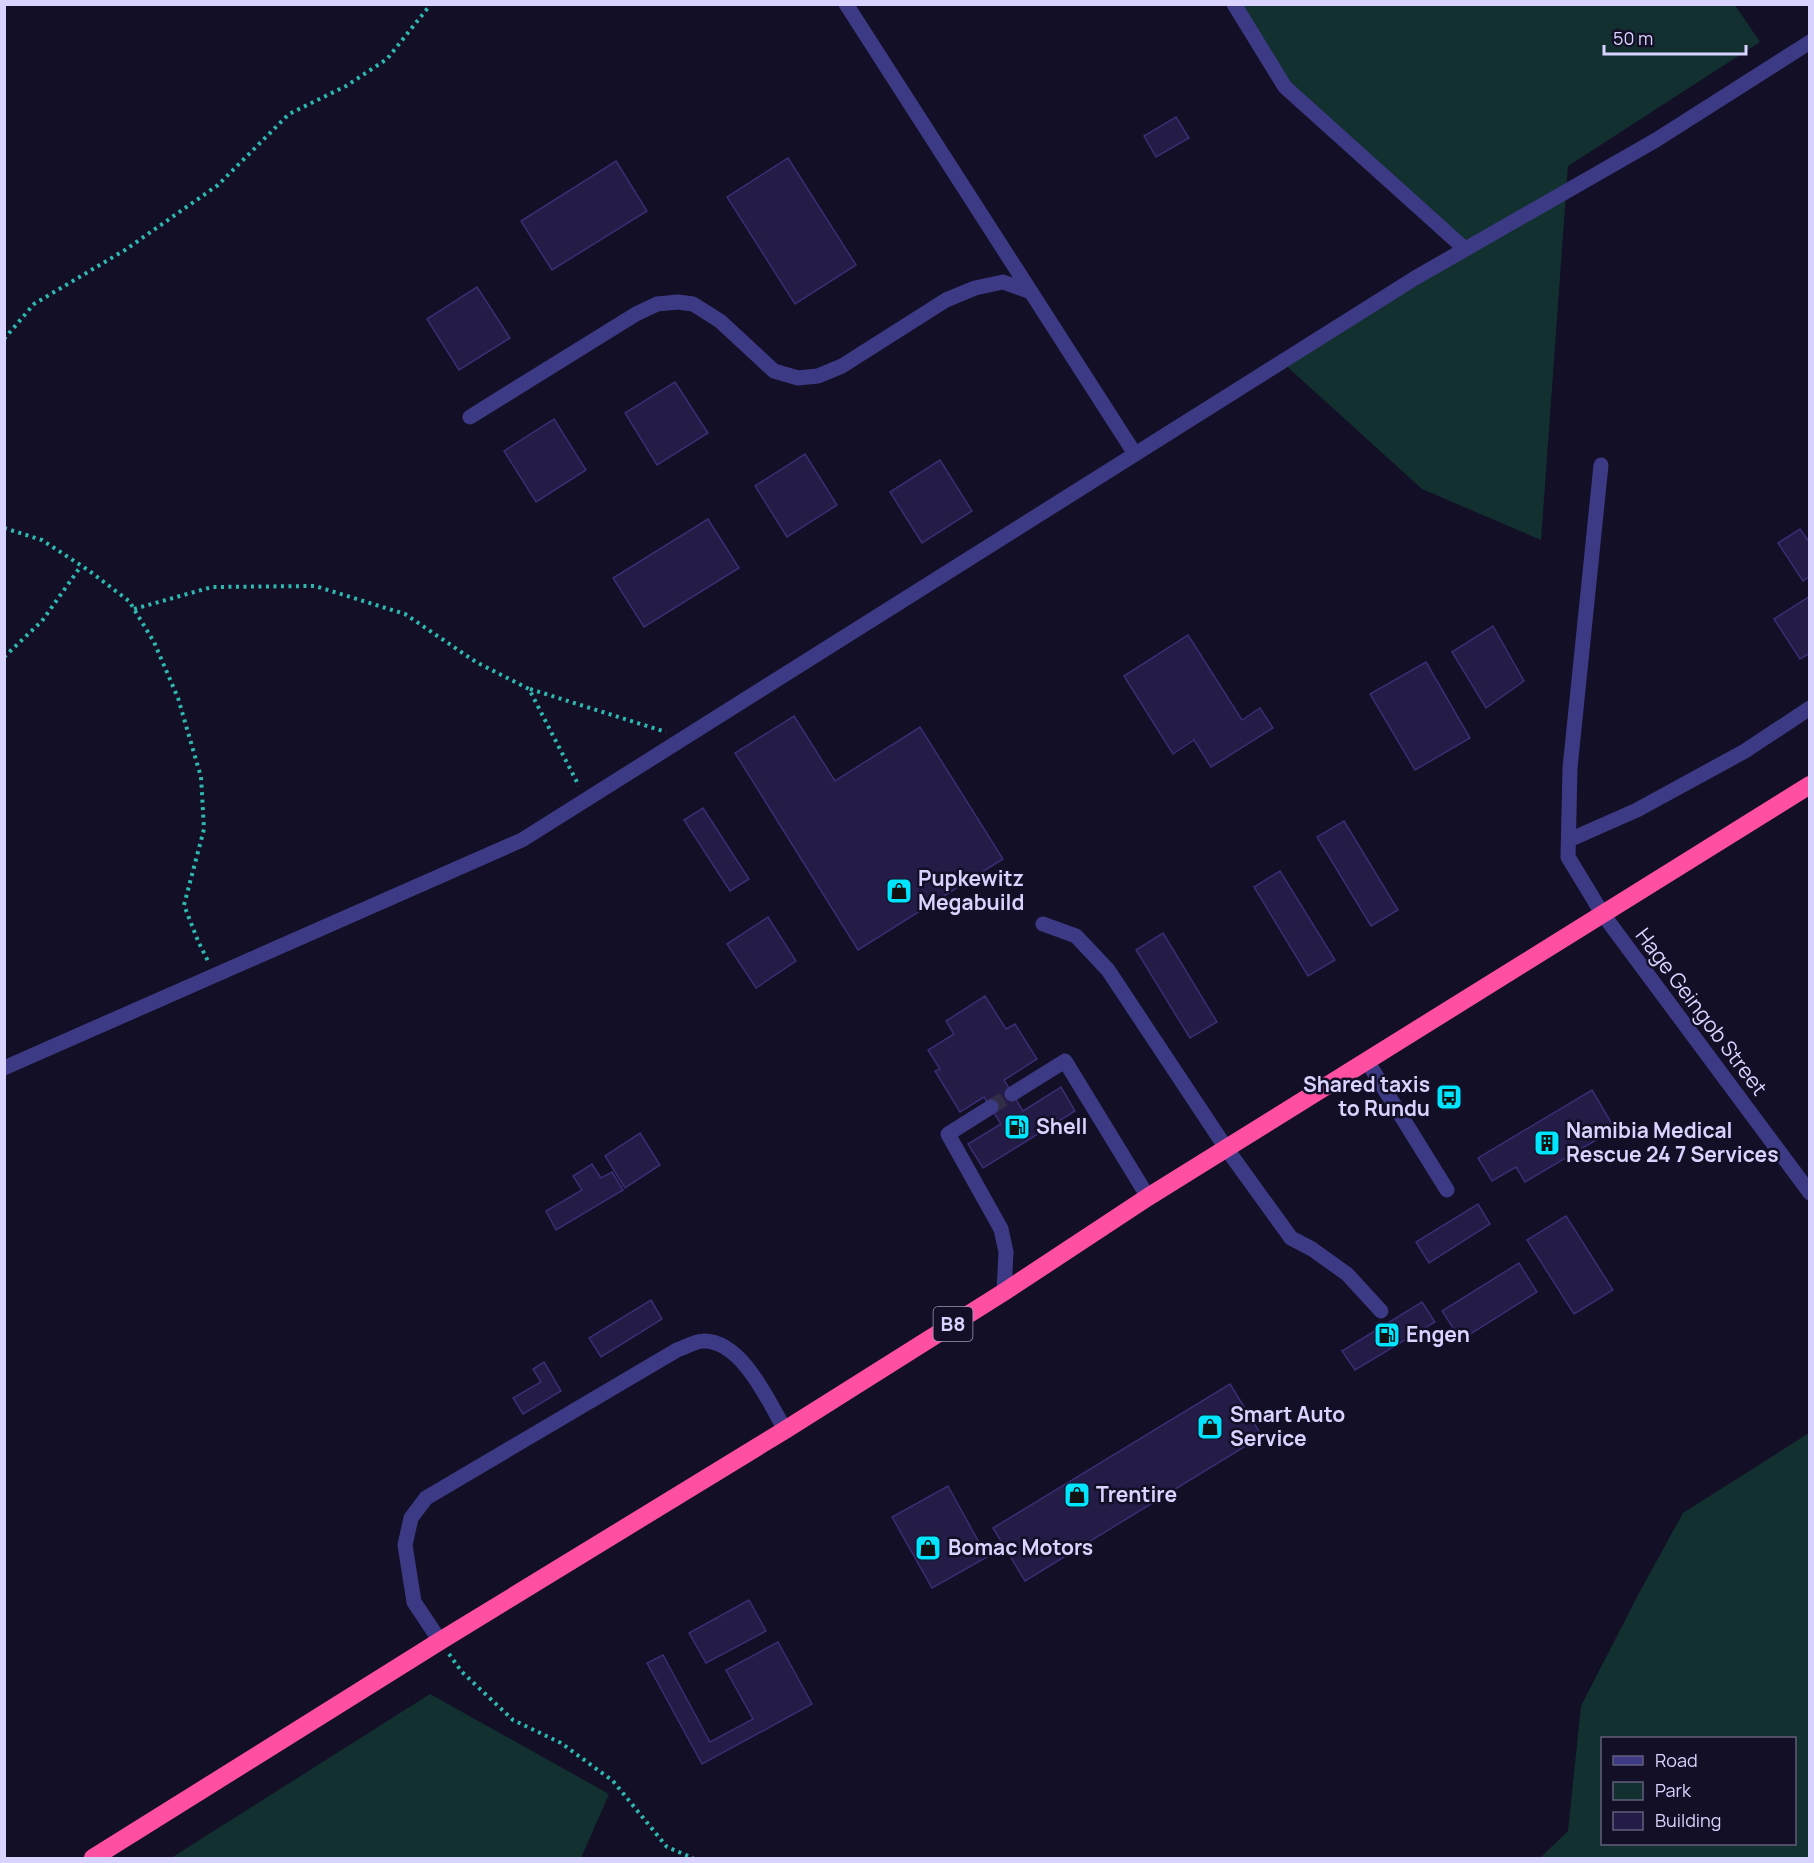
<svg xmlns="http://www.w3.org/2000/svg" width="1814" height="1863" font-family="Manrope,sans-serif">
  <rect width="100%" height="100%" fill="#130f26"/>
  <!-- green -->
  <g fill="#12302f" fill-rule="evenodd">
    <path d="M 1234,5 L 1735,5 L 1760,42 L 1568,166 L 1541,540 L 1422,489 L 1282,362 L 1465,249 L 1285,87 Z"/>
    <path d="M 1809,1433 L 1809,1858 L 1540,1858 L 1568,1831 L 1581,1706 L 1638,1595 L 1683,1513 ZM 1602,1738 L 1794,1738 L 1794,1844 L 1602,1844 Z"/>
    <path d="M 430,1694 L 609,1794 L 581,1858 L 171,1858 Z"/>
  </g>
  <!-- building -->
  <g fill="#241b47" stroke="#3b2d73" stroke-width="1.5">
    <path d="M 1176,117 L 1189,138 L 1156,157 L 1144,136 Z"/>
    <path d="M 788,158 L 856,265 L 795,304 L 727,197 Z"/>
    <path d="M 616,161 L 647,211 L 552,270 L 521,221 Z"/>
    <path d="M 477,287 L 510,338 L 459,370 L 427,319 Z"/>
    <path d="M 675,382 L 708,433 L 657,465 L 625,413 Z"/>
    <path d="M 554,419 L 586,470 L 536,502 L 504,451 Z"/>
    <path d="M 805,454 L 837,505 L 787,537 L 755,486 Z"/>
    <path d="M 940,460 L 972,511 L 922,543 L 890,492 Z"/>
    <path d="M 708,519 L 739,568 L 644,627 L 613,578 Z"/>
    <path d="M 1800,529 L 1810,543 L 1810,576 L 1803,581 L 1778,543 Z"/>
    <path d="M 1810,596 L 1810,653 L 1800,659 L 1774,619 Z"/>
    <path d="M 1493,626 L 1524,681 L 1486,708 L 1452,652 Z"/>
    <path d="M 1188,635 L 1242,720 L 1260,708 L 1273,728 L 1211,767 L 1194,740 L 1173,754 L 1124,676 Z"/>
    <path d="M 1426,662 L 1470,738 L 1415,770 L 1370,694 Z"/>
    <path d="M 794,716 L 835,781 L 920,727 L 1003,859 L 858,950 L 735,753 Z"/>
    <path d="M 703,808 L 749,879 L 730,891 L 684,820 Z"/>
    <path d="M 1344,821 L 1398,910 L 1371,926 L 1317,837 Z"/>
    <path d="M 1280,871 L 1335,960 L 1308,976 L 1254,887 Z"/>
    <path d="M 768,917 L 796,961 L 756,988 L 727,944 Z"/>
    <path d="M 1163,933 L 1217,1022 L 1190,1038 L 1136,950 Z"/>
    <path d="M 985,996 L 1006,1029 L 1015,1024 L 1037,1059 L 1004,1080 L 1023,1111 L 1061,1087 L 1075,1111 L 983,1168 L 968,1144 L 1001,1124 L 984,1097 L 960,1112 L 935,1071 L 940,1069 L 928,1050 L 954,1034 L 946,1021 Z"/>
    <path d="M 1592,1090 L 1615,1129 L 1525,1182 L 1516,1167 L 1492,1181 L 1478,1158 Z"/>
    <path d="M 640,1133 L 660,1165 L 625,1188 L 605,1156 Z"/>
    <path d="M 592,1164 L 601,1178 L 612,1172 L 623,1190 L 556,1230 L 546,1211 L 582,1190 L 573,1176 Z"/>
    <path d="M 1478,1204 L 1490,1224 L 1429,1263 L 1416,1242 Z"/>
    <path d="M 1566,1216 L 1613,1290 L 1574,1314 L 1527,1240 Z"/>
    <path d="M 1519,1263 L 1537,1292 L 1461,1340 L 1442,1311 Z"/>
    <path d="M 651,1300 L 662,1319 L 601,1357 L 589,1338 Z"/>
    <path d="M 1422,1302 L 1435,1322 L 1355,1370 L 1342,1351 Z"/>
    <path d="M 544,1362 L 561,1391 L 523,1414 L 513,1398 L 541,1382 L 533,1369 Z"/>
    <path d="M 1230,1384 L 1262,1436 L 1025,1581 L 993,1528 Z"/>
    <path d="M 948,1486 L 987,1557 L 932,1588 L 892,1517 Z"/>
    <path d="M 749,1600 L 766,1631 L 706,1663 L 689,1633 Z"/>
    <path d="M 778,1642 L 812,1704 L 702,1764 L 647,1663 L 663,1655 L 710,1742 L 753,1719 L 726,1670 Z"/>
  </g>
  <g fill="none" stroke-linecap="round" stroke-linejoin="round">
    <!-- minor-tunnel -->
    <path stroke="#312d47" stroke-width="15" stroke-dasharray="15 8" stroke-linecap="butt" d="M 991,1107 L 1012,1094"/>
    <!-- path -->
    <g stroke="#2fb8b0" stroke-width="4" stroke-dasharray="3 4.5" stroke-linecap="butt">
      <path d="M 4,339 L 34,304 L 125,250 L 218,185 L 289,114 L 346,86 L 387,59 L 431,4"/>
      <path d="M 4,528 L 42,540 L 88,570 L 129,601 L 154,642 L 178,698 L 201,777 L 204,829 L 184,905 L 198,941 L 209,963"/>
      <path d="M 134,609 L 212,587 L 315,586 L 405,614 L 476,662 L 529,689 L 579,786"/>
      <path d="M 4,657 L 42,621 L 81,566"/>
      <path d="M 530,689 L 666,732"/>
      <path d="M 449,1654 L 462,1672 L 513,1720 L 561,1743 L 613,1781 L 667,1847 L 693,1858"/>
    </g>
    <!-- minor -->
    <g stroke="#3d3a85" stroke-width="15">
      <path d="M 846,4 L 1135,454"/>
      <path d="M 1234,4 L 1285,87 L 1465,249"/>
      <path d="M 470,417 L 636,314 L 657,304 L 678,302 L 693,304 L 720,321 L 774,371 L 798,378 L 818,376 L 842,366 L 946,300 L 975,288 L 1003,282 L 1031,292"/>
      <path d="M 1601,465 L 1570,768 L 1568,857 L 1602,913 L 1810,1193"/>
      <path d="M 1569,840 L 1637,810 L 1745,751 L 1810,708"/>
      <path d="M 1043,924 L 1076,936 L 1108,970 L 1226,1148 L 1291,1238 L 1312,1249 L 1347,1274 L 1381,1311"/>
      <path d="M 1367,1061 L 1447,1190"/>
      <path d="M 4,1068 L 522,840 L 1415,278 L 1656,140 L 1810,42"/>
      <path d="M 1012,1094 L 1065,1061 L 1148,1197"/>
      <path d="M 991,1107 L 948,1134 L 1001,1229 L 1006,1252 L 1004,1292"/>
      <path d="M 440,1641 L 414,1602 L 405,1545 L 411,1518 L 426,1498 L 677,1350 C 684,1348 695,1341 703,1341 C 742,1340 769,1402 785,1430"/>
    </g>
    <!-- highway -->
    <path stroke="#ff4fa3" stroke-width="18" d="M 93,1858 L 440,1641 L 785,1430 L 1004,1292 L 1148,1197 L 1810,785"/>
  </g>
  <!-- icons -->
  <defs>
    <g id="shop-square" transform="scale(1.35)"><rect x="-9" y="-9" width="18" height="18" rx="4" fill="#00e5ff" stroke="#130f26"/><path d="M-5-2.5h2.3a2.7 3.5 0 0 1 5.4 0H5L5.5 6h-11ZM-1.5-2.5h3a1.5 2.3 0 0 0-3 0Z" fill="#111"/></g>
    <g id="bus-square" transform="scale(1.35)"><rect x="-9" y="-9" width="18" height="18" rx="4" fill="#00e5ff" stroke="#130f26"/><path d="M-5-6H5V4H4V6H2V4H-2V6H-4V4H-5ZM-3.5-4V0h7V-4ZM-3.5 1.2v1.5H-2V1.2ZM2 1.2v1.5H3.5V1.2Z" fill="#111"/></g>
    <g id="fuel-square" transform="scale(1.35)"><rect x="-9" y="-9" width="18" height="18" rx="4" fill="#00e5ff" stroke="#130f26"/><path d="M-5.5-6h7V0h2V4h1.3V-2.5L3-4.5l.8-.8L6-3V5H2.5V1h-1V6h-7ZM-4.2-4.7v3.2H.2V-4.7Z" fill="#111"/></g>
    <g id="building-square" transform="scale(1.35)"><rect x="-9" y="-9" width="18" height="18" rx="4" fill="#00e5ff" stroke="#130f26"/><path d="M-4-6H4V6H1V3H-1V6H-4ZM-2.5-4.3h1.7v1.8h-1.7ZM.8-4.3h1.7v1.8H.8ZM-2.5-1h1.7V.8h-1.7ZM.8-1h1.7V.8H.8Z" fill="#111"/></g>
  </defs>
  <g fill-rule="evenodd">
    <use href="#shop-square" x="899" y="891"/>
    <use href="#bus-square" x="1449" y="1097"/>
    <use href="#fuel-square" x="1017" y="1127"/>
    <use href="#building-square" x="1547" y="1143"/>
    <use href="#fuel-square" x="1387" y="1335"/>
    <use href="#shop-square" x="1210" y="1427"/>
    <use href="#shop-square" x="1077" y="1495"/>
    <use href="#shop-square" x="928" y="1548"/>
  </g>
  <g text-anchor="middle" stroke-width="5" stroke-linejoin="round" paint-order="stroke">
    <!-- shield labels -->
    <rect fill="#130f26" stroke="#9e99be" stroke-width="1.5" x="933.5" y="1307" width="39" height="34" rx="4.5"/>
    <g font-size="20" font-weight="bold" fill="#d9d4ff">
      <text x="953" y="1331">B8</text>
    </g>
    <!-- poi labels -->
    <g font-size="21" font-weight="bold" fill="#d9d4ff" stroke="#130f26" text-anchor="start">
      <text x="918" y="886">Pupkewitz<tspan x="918" dy="24">Megabuild</tspan></text>
      <text x="1430" y="1092" text-anchor="end">Shared taxis<tspan x="1430" dy="24">to Rundu</tspan></text>
      <text x="1036" y="1134">Shell</text>
      <text x="1566" y="1138">Namibia Medical<tspan x="1566" dy="24">Rescue 24 7 Services</tspan></text>
      <text x="1406" y="1342">Engen</text>
      <text x="1230" y="1422">Smart Auto<tspan x="1230" dy="24">Service</tspan></text>
      <text x="1096" y="1502">Trentire</text>
      <text x="948" y="1555">Bomac Motors</text>
    </g>
    <!-- street labels -->
    <g font-size="21" fill="#d9d4ff" stroke="#130f26">
      <text transform="translate(1701 1012) rotate(53)" y="7">Hage Geingob Street</text>
    </g>
  </g>
  <!-- border -->
  <rect width="1814" height="1863" fill="none" stroke="#d9d4ff" stroke-width="12"/>
  <!-- legend -->
  <rect x="1601" y="1737" width="195" height="108" fill="#130f26" stroke="#625e7d" stroke-width="1.5"/>
  <rect x="1613" y="1756" width="30" height="9" fill="#3d3a85" stroke="#625e7d" stroke-width="1.5"/>
  <text x="1655" y="1767" font-size="18" fill="#d9d4ff">Road</text>
  <rect x="1613" y="1782" width="30" height="18" fill="#12302f" stroke="#625e7d" stroke-width="1.5"/>
  <text x="1655" y="1797" font-size="18" fill="#d9d4ff">Park</text>
  <rect x="1613" y="1812" width="30" height="18" fill="#241b47" stroke="#625e7d" stroke-width="1.5"/>
  <text x="1655" y="1827" font-size="18" fill="#d9d4ff">Building</text>
  <!-- scale -->
  <path d="M1604 45v9h142v-9" fill="none" stroke="#d9d4ff" stroke-width="3"/>
  <text x="1613" y="45" font-size="18" fill="#d9d4ff" stroke="#130f26" stroke-width="4.5" paint-order="stroke">50 m</text>
</svg>
